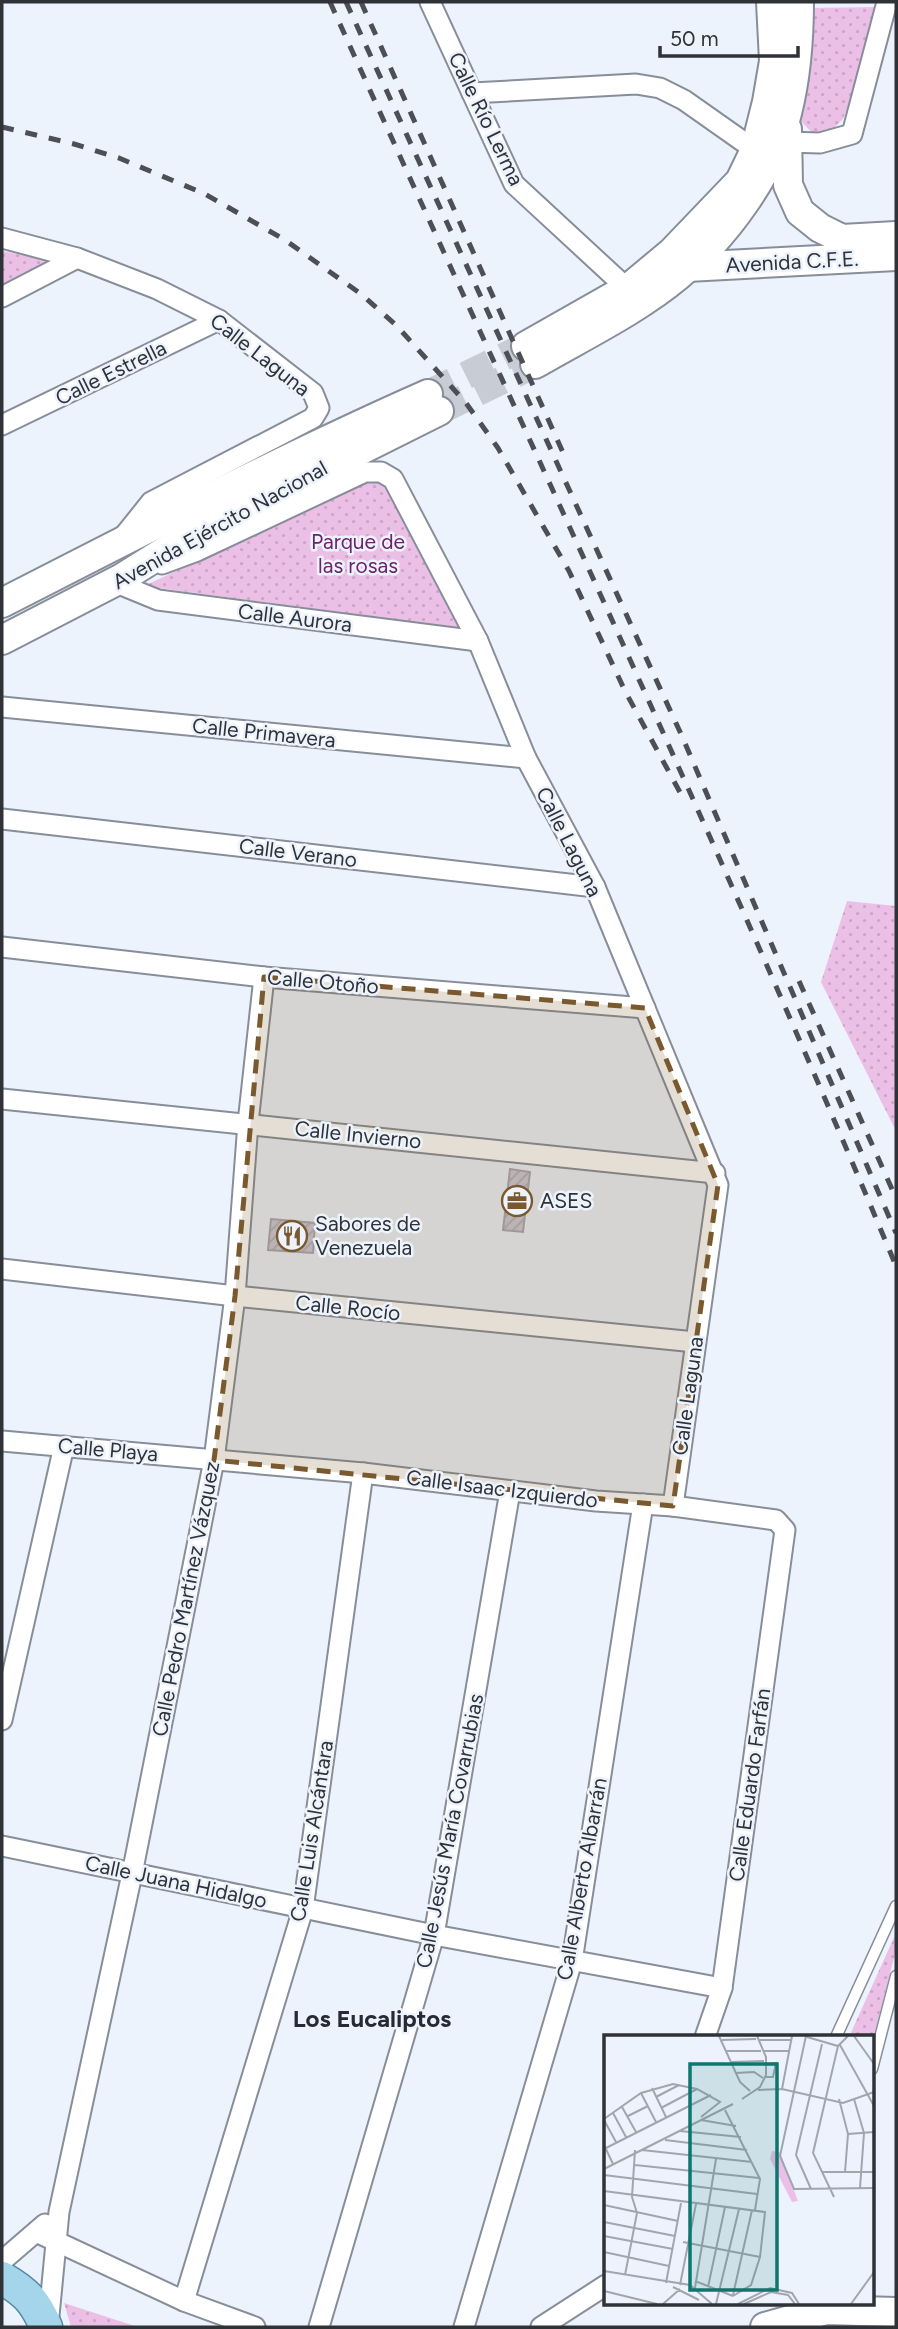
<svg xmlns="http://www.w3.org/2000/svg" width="898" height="2329" font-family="Figtree,sans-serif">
  <defs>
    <pattern id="park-dots" width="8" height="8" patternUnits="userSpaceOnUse" patternTransform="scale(1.75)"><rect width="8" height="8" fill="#ecbfe7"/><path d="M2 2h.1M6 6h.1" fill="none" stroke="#cba5c7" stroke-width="1.8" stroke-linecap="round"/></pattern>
    <pattern id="building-hatch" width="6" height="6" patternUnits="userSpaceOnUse" patternTransform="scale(1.75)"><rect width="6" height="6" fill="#cccad7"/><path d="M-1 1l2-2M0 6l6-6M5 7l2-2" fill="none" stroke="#b0aeb9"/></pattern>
  </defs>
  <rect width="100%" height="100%" fill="#edf3fd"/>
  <!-- park -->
  <g fill="url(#park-dots)">
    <path d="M 877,7 L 854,91 L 843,119 L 827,135 L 813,134 L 800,120 L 808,8 Z"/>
    <path d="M 2,251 L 57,262 L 2,291 Z"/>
    <path d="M 382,475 L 462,629 L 144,586 Z"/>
    <path d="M 847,901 L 896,906 L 896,1131 L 821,982 Z"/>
    <path d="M 896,1933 L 895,1954 L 872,2043 L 872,2037 L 849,2037 Z"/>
    <path d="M 64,2303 L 138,2327 L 71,2327 Z"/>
  </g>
  <!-- building -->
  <g fill="url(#building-hatch)" stroke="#aaa7b4" stroke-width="2">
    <path d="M 510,1169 L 530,1172 L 523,1232 L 503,1230 Z"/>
    <path d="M 271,1219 L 315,1223 L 313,1253 L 268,1250 Z"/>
  </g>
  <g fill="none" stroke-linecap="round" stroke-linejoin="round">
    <!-- secondary-tunnel -->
    <g stroke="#c7ccd5" stroke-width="28" stroke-dasharray="28 14" stroke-linecap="butt">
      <path d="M 428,394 L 526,346"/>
      <path d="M 439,411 L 535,364"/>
    </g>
    <!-- lane casing -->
    <g stroke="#878e9a" stroke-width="13">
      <g id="lane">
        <path d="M 836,2037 L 896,1906"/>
        <path d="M 872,2069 L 896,1976"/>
      </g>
    </g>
    <!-- street casing -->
    <g stroke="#878e9a" stroke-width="23">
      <g id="street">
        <path d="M 430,2 L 514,184 L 619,281"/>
        <path d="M 472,93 L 636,84 L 660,88 L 684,100 L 755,150"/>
        <path d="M 787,142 L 820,143 L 852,134 L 887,2"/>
        <path d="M 2,238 L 77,258 L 157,289 L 219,320 L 313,393 L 319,408 L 313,418 L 151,502 L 123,537"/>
        <path d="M 2,297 L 77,258"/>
        <path d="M 2,425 L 219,320"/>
        <path d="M 162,564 L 197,551 L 365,472 L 381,472 L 393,479 L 478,641 L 526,758 L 595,887 L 718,1185 L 673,1506"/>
        <path d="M 114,582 L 158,600 L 478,641"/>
        <path d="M 2,707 L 526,758"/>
        <path d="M 2,819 L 595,887"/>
        <path d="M 2,947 L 264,977 L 645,1008"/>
        <path d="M 2,1099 L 715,1173"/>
        <path d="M 2,1269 L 235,1296 L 695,1342"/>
        <path d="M 2,1441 L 363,1473 L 596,1501 L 673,1506 L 776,1520 L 785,1530 L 722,1988 L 705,2037"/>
        <path d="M 2,1720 L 64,1446"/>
        <path d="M 2,1846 L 434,1935 L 722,1988"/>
        <path d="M 36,2232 L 184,2301 L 255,2327"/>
        <path d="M 2,2261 L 45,2224"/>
        <path d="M 184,2301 L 303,1909 L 363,1473"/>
        <path d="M 48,2326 L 59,2212 L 132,1874 L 214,1460 L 235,1296 L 248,1123 L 264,977"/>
        <path d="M 319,2327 L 434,1935 L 510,1491"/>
        <path d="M 464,2327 L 572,1961 L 643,1504"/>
        <path d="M 541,2327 L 606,2285"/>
      </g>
    </g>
    <!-- secondary casing -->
    <g stroke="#878e9a" stroke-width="32">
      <g id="secondary">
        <path d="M 787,129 L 788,185 L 800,212 L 820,228 L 842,239 L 896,236"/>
        <path d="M 687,267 L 896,256"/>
        <path d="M 526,346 L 630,287 L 672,252 L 740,181 L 755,150 L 767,102 L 774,61 L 771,2"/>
        <path d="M 535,364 C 583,336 636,311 679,275 C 726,236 773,172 787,113 C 796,77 799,39 799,2"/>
        <path d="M 2,603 C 143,531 283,458 428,394"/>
        <path d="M 2,640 L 122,578 L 191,535 L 439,411"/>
        <path d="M 765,2327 L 826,2310 L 896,2312"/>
      </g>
    </g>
    <!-- primary casing -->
    <g stroke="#538aa2" stroke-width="35">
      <path id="primary" d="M 2,2278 C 26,2292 35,2301 46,2327"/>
    </g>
    <!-- lane -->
    <use href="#lane" stroke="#fff" stroke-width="10"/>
    <!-- street -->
    <use href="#street" stroke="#fff" stroke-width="19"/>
    <!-- secondary -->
    <use href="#secondary" stroke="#fff" stroke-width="28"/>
    <!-- primary -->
    <use href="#primary" stroke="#a4d5ea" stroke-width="32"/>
    <!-- rail -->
    <g stroke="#4c4f55" stroke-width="5" stroke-dasharray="12 12" stroke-linecap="butt">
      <path d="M 330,2 C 520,423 718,840 896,1266"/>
      <path d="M 346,2 L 681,734 L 896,1233"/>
      <path d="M 361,2 L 565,457"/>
      <path d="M 2,127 L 74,144 L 119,158 L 205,194 L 285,240 L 361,294 L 396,325 L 466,403 L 498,448 L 569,571 L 625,691 L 682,796"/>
      <path d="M 799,981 L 896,1198"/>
    </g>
  </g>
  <!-- marked area -->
  <path fill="#7a592f" fill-opacity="0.2" stroke="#7a592f" stroke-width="5" stroke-dasharray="14 9" stroke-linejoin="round" d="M 264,977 L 645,1008 L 718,1185 L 673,1506 L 214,1460 L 235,1296 Z"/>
  <!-- icons -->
  <defs>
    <g id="office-ring" transform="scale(1.575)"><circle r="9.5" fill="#edf3fd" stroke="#7a592f" stroke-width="1.5"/><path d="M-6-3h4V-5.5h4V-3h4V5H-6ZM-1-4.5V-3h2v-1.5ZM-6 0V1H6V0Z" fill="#7a592f"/></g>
    <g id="restaurant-ring" transform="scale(1.575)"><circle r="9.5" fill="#edf3fd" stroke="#7a592f" stroke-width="1.5"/><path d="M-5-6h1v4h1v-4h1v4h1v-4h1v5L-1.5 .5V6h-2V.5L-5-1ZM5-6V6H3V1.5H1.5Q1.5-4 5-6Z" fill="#7a592f"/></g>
  </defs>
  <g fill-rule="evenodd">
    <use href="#office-ring" x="517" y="1201"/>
    <use href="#restaurant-ring" x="292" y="1236"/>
  </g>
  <g text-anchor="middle" stroke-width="5" stroke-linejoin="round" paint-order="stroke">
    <!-- street labels -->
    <g font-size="21" fill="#2f3237" stroke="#edf3fd">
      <text transform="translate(486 119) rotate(64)" y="7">Calle Río Lerma</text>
      <text transform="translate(792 262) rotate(-3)" y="7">Avenida C.F.E.</text>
      <text transform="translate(260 355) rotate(38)" y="7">Calle Laguna</text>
      <text transform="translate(111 373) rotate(-26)" y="7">Calle Estrella</text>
      <text transform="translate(220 525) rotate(-29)" y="7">Avenida Ejército Nacional</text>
      <text transform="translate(295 618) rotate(7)" y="7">Calle Aurora</text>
      <text transform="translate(264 733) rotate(6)" y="7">Calle Primavera</text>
      <text transform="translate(569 842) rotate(63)" y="7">Calle Laguna</text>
      <text transform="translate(298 853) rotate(7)" y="7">Calle Verano</text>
      <text transform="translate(323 982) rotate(5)" y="7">Calle Otoño</text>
      <text transform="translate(358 1135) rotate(6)" y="7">Calle Invierno</text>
      <text transform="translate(348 1308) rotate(6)" y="7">Calle Rocío</text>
      <text transform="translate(688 1396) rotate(-82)" y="7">Calle Laguna</text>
      <text transform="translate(108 1450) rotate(5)" y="7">Calle Playa</text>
      <text transform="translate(502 1489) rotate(7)" y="7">Calle Isaac Izquierdo</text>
      <text transform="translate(186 1599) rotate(-79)" y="7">Calle Pedro Martínez Vázquez</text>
      <text transform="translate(750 1785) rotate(-82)" y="7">Calle Eduardo Farfán</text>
      <text transform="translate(312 1831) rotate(-81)" y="7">Calle Luis Alcántara</text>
      <text transform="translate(450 1831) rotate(-79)" y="7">Calle Jesús María Covarrubias</text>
      <text transform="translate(582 1879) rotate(-80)" y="7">Calle Alberto Albarrán</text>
      <text transform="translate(176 1882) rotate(12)" y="7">Calle Juana Hidalgo</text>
    </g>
    <!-- park labels -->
    <g font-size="21" fill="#6e226b" stroke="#edf3fd">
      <text x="358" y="549">Parque de<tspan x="358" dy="24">las rosas</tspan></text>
    </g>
    <!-- poi labels -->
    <g font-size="21" fill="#2f3237" stroke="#edf3fd" text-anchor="start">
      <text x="540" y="1208">ASES</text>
      <text x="315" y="1231">Sabores de<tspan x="315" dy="24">Venezuela</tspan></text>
    </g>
    <!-- quarter labels -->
    <g font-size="24" font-weight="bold" fill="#252a34" stroke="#edf3fd">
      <text x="372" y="2027">Los Eucaliptos</text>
    </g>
  </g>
  <!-- overview -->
  <g transform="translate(604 2035)">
    <rect width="270" height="270" fill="#edf3fd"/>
    <path d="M 168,116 L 176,117 L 194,166 L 188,167 L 166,124 Z" fill="#ecbfe7"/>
    <path fill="none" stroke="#a1a6ae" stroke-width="2" d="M 115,1 L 136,47 L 146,56M 202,1 L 176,121 L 190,154 L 270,153M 250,1 L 270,29M 203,2 L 234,11 L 244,1M 118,5 L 152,4M 155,5 L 187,5M 236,10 L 270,71M 122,16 L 157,16M 160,16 L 185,16M 127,27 L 160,26M 132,38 L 150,37 L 159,43M 162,42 L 169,42 L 172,28 L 164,29M 48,53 L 62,82M 178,54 L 188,1M 154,55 L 178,54 L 239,68 L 270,57M 37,58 L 52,87M 52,62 L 75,50M 138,64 L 156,52 L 162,40 L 162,22 L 153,1M 235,64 L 244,99 L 241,137M 250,64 L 260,98 L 256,153M 18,72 L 32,97M 57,73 L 93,54M 121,75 L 156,144 L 151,175M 9,78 L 22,102M 24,81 L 44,71M 0,84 L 37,58 L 69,49 L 93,54 L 116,67 L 97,82M 0,85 L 12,107M 97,85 L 132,91M 76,96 L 137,102M 244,99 L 270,97M 61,105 L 143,115M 0,110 L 9,129M 0,114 L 107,60M 38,115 L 148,127M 31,130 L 155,143M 0,134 L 129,69M 218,137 L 270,137M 0,140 L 153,159M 207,154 L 192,120 L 218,9M 0,156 L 161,177 L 156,222 L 147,250 L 129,261M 230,162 L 209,118 L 234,11M 0,170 L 74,186M 0,187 L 71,201M 0,201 L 69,214M 79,207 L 156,222M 0,217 L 65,231M 0,236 L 86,250 L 108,269M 21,240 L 33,178 L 28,162 L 31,115M 91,246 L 129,261M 62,248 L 77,168M 76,250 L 92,169M 69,252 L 95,265M 104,252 L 121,172M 91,253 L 112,124M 0,256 L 53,269M 129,260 L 148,175M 59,269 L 76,254M 112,269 L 135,174M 134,269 L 166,253 L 188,258 L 195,269M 140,269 L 167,257 L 184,260 L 191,269M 247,269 L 270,237"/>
    <path fill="#0f766e" fill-opacity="0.15" stroke="#0f766e" stroke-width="3.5" d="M 86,29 L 173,29 L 173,255 L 86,255 Z"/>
    <rect width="270" height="270" fill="none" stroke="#2f3237" stroke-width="3.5"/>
  </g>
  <!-- border -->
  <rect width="898" height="2329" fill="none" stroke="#2f3237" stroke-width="7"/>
  <!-- scale -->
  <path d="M660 46v10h138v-10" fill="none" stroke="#2f3237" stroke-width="3.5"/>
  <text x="670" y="46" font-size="21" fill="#2f3237" stroke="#edf3fd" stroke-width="5" paint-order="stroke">50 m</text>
</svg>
